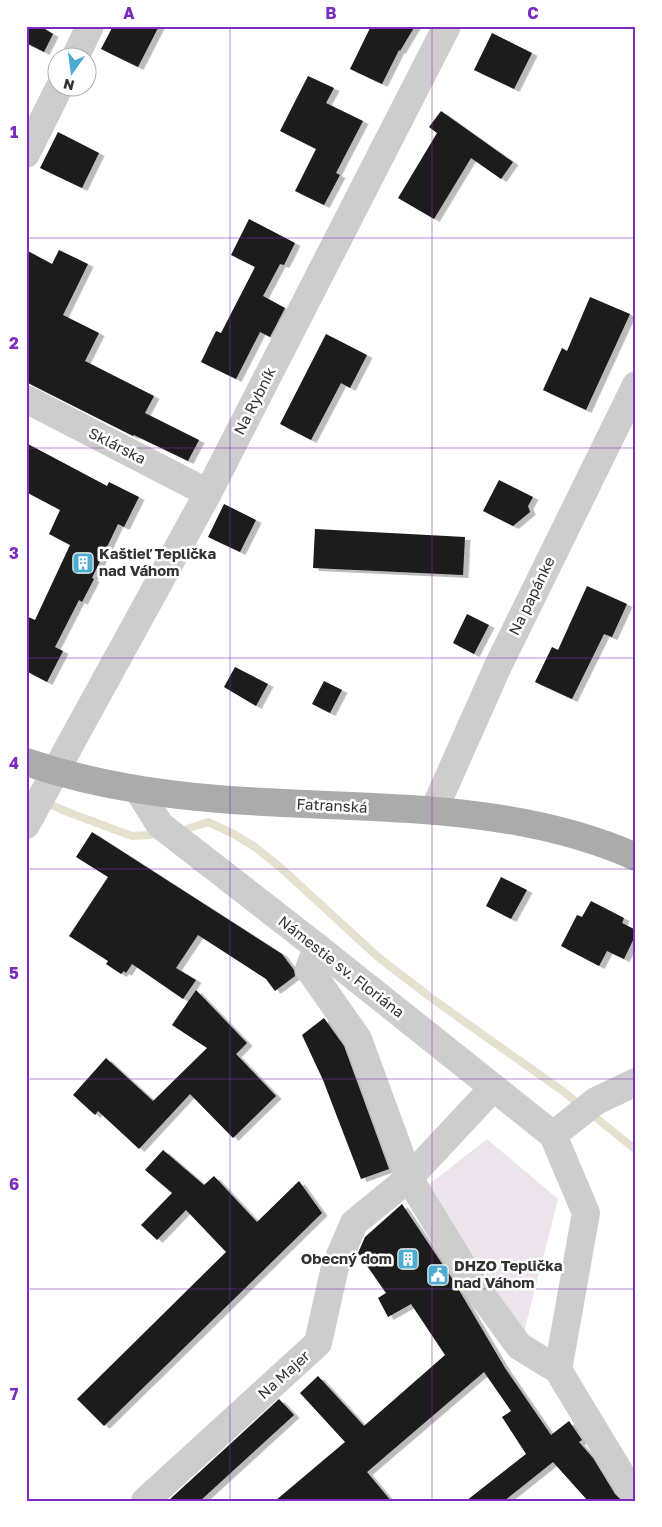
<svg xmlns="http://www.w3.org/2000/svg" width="662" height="1527" font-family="'Golos Text',sans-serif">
  <defs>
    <filter id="shadow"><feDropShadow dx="5.5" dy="3" stdDeviation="0" flood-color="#0004"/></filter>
  </defs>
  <rect width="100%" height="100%" fill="#fff"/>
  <!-- green -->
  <path fill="#ece3ed" d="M 487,1139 L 558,1199 L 524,1332 L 426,1187 Z"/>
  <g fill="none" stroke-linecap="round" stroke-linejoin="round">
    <!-- stream -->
    <g stroke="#e6e0ce" stroke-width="8">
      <path d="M 26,794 L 70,813 L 132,836 L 150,835"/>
      <path d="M 187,829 L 208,822 L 232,833 L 255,847 L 281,868 L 378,957 L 434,1000 L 564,1092 L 636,1150"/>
    </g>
  </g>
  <!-- building -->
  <g fill="#1a1a1a" filter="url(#shadow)">
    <path d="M 26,26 L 40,26 L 53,34 L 44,52 L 26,43 Z"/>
    <path d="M 113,26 L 159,26 L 138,67 L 101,49 Z"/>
    <path d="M 371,26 L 415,26 L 400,51 L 399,50 L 382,84 L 350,69 Z"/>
    <path d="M 492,33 L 532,53 L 514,89 L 474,70 Z"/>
    <path d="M 308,76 L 334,88 L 326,103 L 363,121 L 336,173 L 340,175 L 324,205 L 295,191 L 316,149 L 280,131 Z"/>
    <path d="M 441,111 L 513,162 L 501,179 L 471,158 L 434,219 L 398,198 L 437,133 L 429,127 Z"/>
    <path d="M 58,132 L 99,153 L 82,188 L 40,168 Z"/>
    <path d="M 249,219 L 295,243 L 284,265 L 280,264 L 263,296 L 285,308 L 270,337 L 260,332 L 236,379 L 201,362 L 216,331 L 221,333 L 255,267 L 231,255 Z"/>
    <path d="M 26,250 L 52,264 L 59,250 L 88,264 L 63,315 L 99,333 L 85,361 L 154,396 L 145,413 L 199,440 L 188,461 L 134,435 L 133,436 L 26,382 Z"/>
    <path d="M 590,297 L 630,314 L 586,410 L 543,390 L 562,348 L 567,351 Z"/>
    <path d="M 326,334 L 367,355 L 350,388 L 341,383 L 311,440 L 280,424 Z"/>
    <path d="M 26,443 L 107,486 L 109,482 L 139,497 L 124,527 L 118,524 L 92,578 L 94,579 L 82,602 L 79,600 L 55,647 L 63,651 L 47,682 L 26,671 L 26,616 L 35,620 L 70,545 L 49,534 L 60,510 L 26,492 Z"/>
    <path d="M 499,480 L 533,497 L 528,506 L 530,512 L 513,526 L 483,511 Z"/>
    <path d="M 224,504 L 256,520 L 240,552 L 208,537 Z"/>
    <path d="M 315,529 L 465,537 L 463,575 L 313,568 Z"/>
    <path d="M 587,586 L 627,604 L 612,637 L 604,634 L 572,699 L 535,682 L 552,647 L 558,650 Z"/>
    <path d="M 467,614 L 489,625 L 474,654 L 453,643 Z"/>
    <path d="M 235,667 L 268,684 L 256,706 L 224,687 Z"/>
    <path d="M 324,681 L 342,690 L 330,713 L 312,704 Z"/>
    <path d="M 92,832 L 282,954 L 294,970 L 295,976 L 275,991 L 266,979 L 198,935 L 176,968 L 196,980 L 183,999 L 132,964 L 126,973 L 124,971 L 121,974 L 106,964 L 108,961 L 69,936 L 108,877 L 76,857 Z"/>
    <path d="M 501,877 L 527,890 L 511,919 L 486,906 Z"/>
    <path d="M 591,901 L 624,918 L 622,923 L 636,930 L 636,934 L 624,959 L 607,951 L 599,966 L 561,946 L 577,915 L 582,917 Z"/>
    <path d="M 196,990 L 247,1043 L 236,1054 L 276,1096 L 233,1138 L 190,1094 L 139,1149 L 98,1111 L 95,1115 L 73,1095 L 106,1058 L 153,1101 L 207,1048 L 172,1025 Z"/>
    <path d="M 324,1018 L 344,1046 L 389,1169 L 361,1179 L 323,1080 L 302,1035 Z"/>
    <path d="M 163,1150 L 204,1185 L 214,1176 L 257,1222 L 299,1181 L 322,1213 L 104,1426 L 77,1399 L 226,1252 L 186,1210 L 157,1240 L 141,1225 L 172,1193 L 145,1170 Z"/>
    <path d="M 402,1204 L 453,1280 L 505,1368 L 551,1435 L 569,1421 L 582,1440 L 579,1442 L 593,1458 L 615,1494 L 622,1501 L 588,1501 L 553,1462 L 504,1501 L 466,1501 L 526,1454 L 502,1417 L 511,1411 L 484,1372 L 367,1472 L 391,1501 L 275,1501 L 345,1442 L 300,1393 L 318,1376 L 364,1426 L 445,1355 L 411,1304 L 388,1317 L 378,1298 L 386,1293 L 358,1253 L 365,1237 Z"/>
    <path d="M 279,1399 L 294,1415 L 200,1501 L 168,1501 Z"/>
  </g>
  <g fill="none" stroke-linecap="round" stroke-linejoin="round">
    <!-- minor -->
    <g stroke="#cdcdcd" stroke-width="28">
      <path d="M 75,58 L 90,26"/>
      <path d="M 26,154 L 59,88"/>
      <path d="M 26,399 L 208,493"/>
      <path d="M 138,790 L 160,825 L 317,947 L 553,1135 L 586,1213 L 558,1370"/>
      <path d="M 434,810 L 498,666 L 636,385"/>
      <path d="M 26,825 L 208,493 L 447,26"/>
      <path d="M 317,947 L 309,969 L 358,1039 L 409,1178 L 473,1283 L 519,1346 L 558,1370 L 628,1486 L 636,1492"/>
      <path d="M 553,1135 L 596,1101 L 636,1082"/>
      <path d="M 145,1501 L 318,1343 L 335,1267 L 354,1223 L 409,1178 L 493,1088"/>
    </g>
    <!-- major -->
    <path stroke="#ababab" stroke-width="28" d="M 26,762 C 103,788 183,798 264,802 C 388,809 520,805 636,857"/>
  </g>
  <!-- grid -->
  <path fill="none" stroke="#7b2cbf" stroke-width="1" stroke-opacity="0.55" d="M 230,26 L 230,1501M 432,26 L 432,1501M 26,238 L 636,238M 26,448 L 636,448M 26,658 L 636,658M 26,869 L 636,869M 26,1079 L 636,1079M 26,1289 L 636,1289"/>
  <!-- icons -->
  <defs>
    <g id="building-square" transform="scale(1.125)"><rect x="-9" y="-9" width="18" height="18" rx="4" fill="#4eabd1" stroke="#fff"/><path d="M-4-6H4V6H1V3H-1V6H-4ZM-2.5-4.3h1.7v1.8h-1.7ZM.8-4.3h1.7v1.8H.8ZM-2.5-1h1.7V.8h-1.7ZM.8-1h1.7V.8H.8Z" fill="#fff"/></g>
    <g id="civic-square" transform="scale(1.125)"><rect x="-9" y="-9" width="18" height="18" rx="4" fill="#4eabd1" stroke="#fff"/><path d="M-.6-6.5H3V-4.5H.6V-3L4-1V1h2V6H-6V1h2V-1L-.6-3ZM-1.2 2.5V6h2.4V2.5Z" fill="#fff"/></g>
  </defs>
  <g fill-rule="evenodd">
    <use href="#building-square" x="83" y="563"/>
    <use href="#building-square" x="408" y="1259"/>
    <use href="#civic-square" x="438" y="1275"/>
  </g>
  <g text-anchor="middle" stroke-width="5" stroke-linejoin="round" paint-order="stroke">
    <!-- street labels -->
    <g font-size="15" fill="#333" stroke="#fff">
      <text transform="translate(255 401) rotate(-63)" y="5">Na Rybník</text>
      <text transform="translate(117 446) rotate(27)" y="5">Sklárska</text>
      <text transform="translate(532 596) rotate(-64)" y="5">Na papánke</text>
      <text transform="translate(332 806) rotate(3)" y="5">Fatranská</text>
      <text transform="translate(341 967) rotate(38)" y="5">Námestie sv. Floriána</text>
      <text transform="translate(284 1375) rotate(-42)" y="5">Na Majer</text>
    </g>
    <!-- poi labels -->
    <g font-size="15" font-weight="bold" fill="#333" stroke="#fff" text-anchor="start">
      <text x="99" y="559">Kaštieľ Teplička<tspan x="99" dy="17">nad Váhom</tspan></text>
      <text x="392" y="1264" text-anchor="end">Obecný dom</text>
      <text x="454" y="1271">DHZO Teplička<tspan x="454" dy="17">nad Váhom</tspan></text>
    </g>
  </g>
  <!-- border -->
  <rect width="662" height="1527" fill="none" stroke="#ffffff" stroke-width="55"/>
  <!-- north arrow -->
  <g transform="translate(72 72) rotate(194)"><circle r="24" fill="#ffffff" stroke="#adadad"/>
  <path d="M0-4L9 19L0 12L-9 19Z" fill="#4eabd1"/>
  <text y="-8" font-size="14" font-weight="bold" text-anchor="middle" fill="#333333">N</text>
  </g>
  <rect x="28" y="28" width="606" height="1472" fill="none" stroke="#7b2cbf" stroke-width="2"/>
  <g font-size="16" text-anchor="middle" font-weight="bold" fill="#7b2cbf">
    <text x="129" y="19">A</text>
    <text x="331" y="19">B</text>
    <text x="533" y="19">C</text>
    <text x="14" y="138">1</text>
    <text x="14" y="349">2</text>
    <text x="14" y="559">3</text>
    <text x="14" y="769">4</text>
    <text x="14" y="979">5</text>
    <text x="14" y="1190">6</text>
    <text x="14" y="1400">7</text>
  </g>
</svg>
